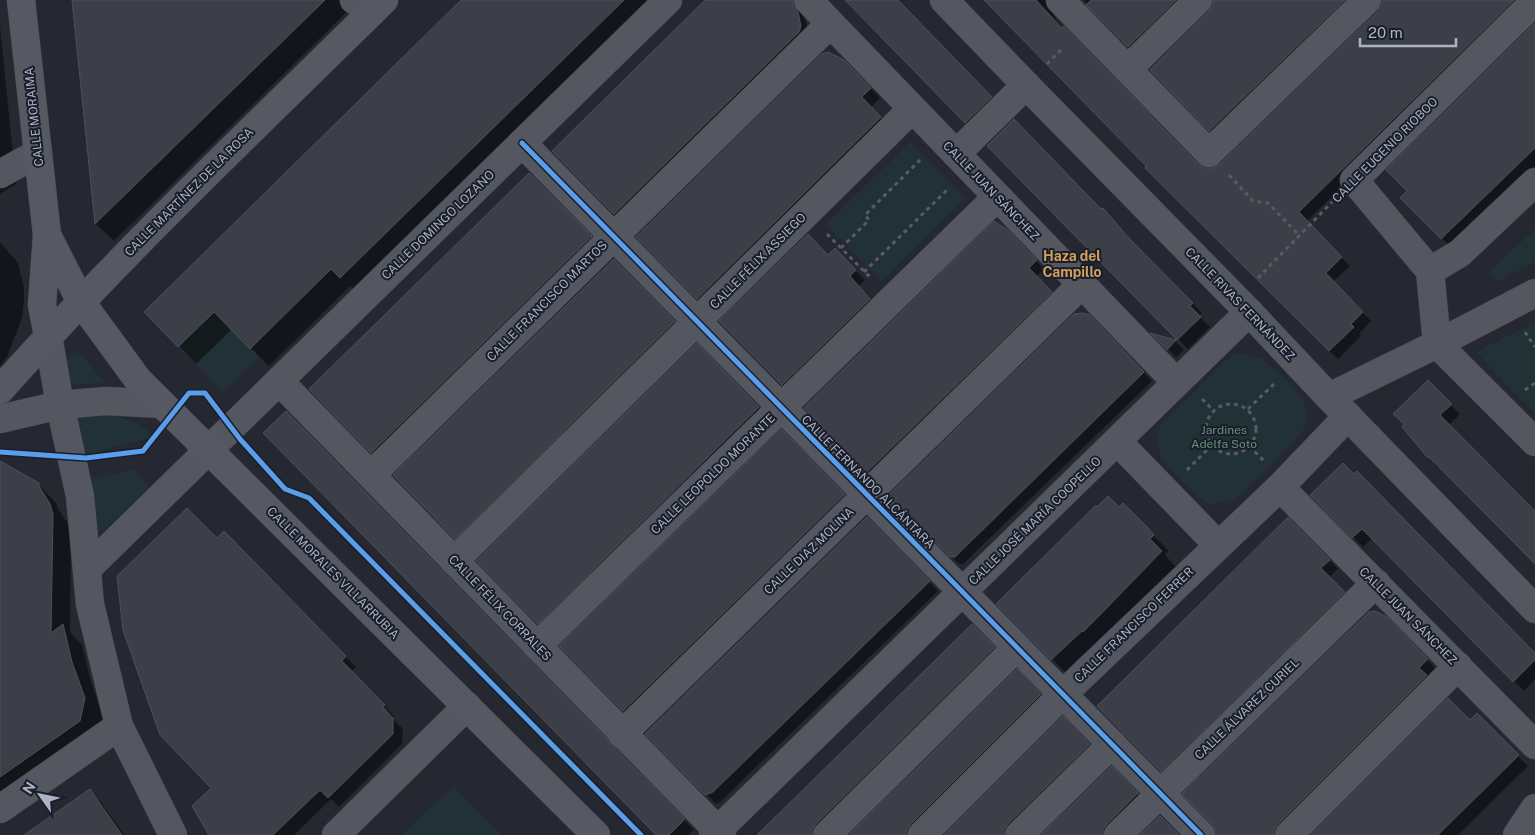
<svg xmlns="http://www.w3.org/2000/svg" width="1535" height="835" font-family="'Public Sans',sans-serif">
  <rect width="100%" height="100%" fill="#252831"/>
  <!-- green -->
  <g fill="#223136">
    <path d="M 910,142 L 965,198 L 881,281 L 826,225 Z"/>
    <path d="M 1535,229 L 1535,262 L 1496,282 L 1490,272 Z"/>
    <path d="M 214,312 L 259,357 L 223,392 L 178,347 Z"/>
    <path d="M 1535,322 L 1535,414 L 1476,352 Z"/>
    <path d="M 78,351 L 105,383 L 71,384 L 66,360 Z"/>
    <path d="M 1242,354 L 1261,358 L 1282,376 L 1303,398 L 1307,412 L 1307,420 L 1304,428 L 1300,434 L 1270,467 L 1235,500 L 1210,504 L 1196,496 L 1162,460 L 1158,449 L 1158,437 L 1160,427 L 1164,421 L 1226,360 L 1233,355 Z"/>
    <path d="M 100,414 C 114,416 144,421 151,436 L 149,438 L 89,454 L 85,452 L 76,421 L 78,415 Z"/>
    <path d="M 132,470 L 136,471 L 148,486 L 148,488 L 102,531 L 99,532 L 96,529 L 92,477 L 117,474 Z"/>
    <path d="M 454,786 L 501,835 L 401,835 Z"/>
  </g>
  <!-- shadow -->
  <g fill="#0007">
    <path d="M 74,0 L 359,0 L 114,241 L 96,224 Z"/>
    <path d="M 463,0 L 661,0 L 358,295 L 350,286 L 269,366 L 232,329 L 196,364 L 179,346 Z"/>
    <path d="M 708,0 L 802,0 L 801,13 L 806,22 L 809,36 L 623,222 L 554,151 Z"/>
    <path d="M 848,0 L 896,0 L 1001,107 L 976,132 Z"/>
    <path d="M 986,0 L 1056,0 L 1053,4 L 1053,13 L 1057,21 L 1198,165 L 1205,169 L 1214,169 L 1221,165 L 1379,12 L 1383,4 L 1383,0 L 1531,0 L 1306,222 L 1350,266 L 1333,282 L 1371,321 L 1359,334 L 1361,336 L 1338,359 L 1147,168 L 1148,166 Z"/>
    <path d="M 1084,0 L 1193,0 L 1137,55 Z"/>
    <path d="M 1214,0 L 1362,0 L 1219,139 L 1151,70 L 1210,12 L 1214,5 Z"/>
    <path d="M 1535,25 L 1535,166 L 1451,247 L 1402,198 L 1409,191 Z"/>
    <path d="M 0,26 L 16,184 L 0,194 Z"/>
    <path d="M 844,61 L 880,98 L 870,108 L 890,128 L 707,308 L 638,237 Z"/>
    <path d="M 989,146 L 1101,210 L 1103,209 L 1138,248 L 1202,313 L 1199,316 L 1210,327 L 1188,349 Z"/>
    <path d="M 529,175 L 600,247 L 382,462 L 310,389 Z"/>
    <path d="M 1008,231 L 1044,269 L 1036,277 L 1059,301 L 876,480 L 805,408 Z"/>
    <path d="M 0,242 L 18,263 L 24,288 L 24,302 L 22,318 L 7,357 L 0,366 Z"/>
    <path d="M 835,250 L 865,280 L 858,287 L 879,309 L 792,394 L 721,321 L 828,256 Z"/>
    <path d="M 614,260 L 682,330 L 463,545 L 395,475 Z"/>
    <path d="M 1089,316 L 1152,381 L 963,564 L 959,564 L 891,495 Z"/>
    <path d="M 1154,335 L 1176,342 L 1184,350 L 1176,357 Z"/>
    <path d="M 697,345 L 765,415 L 545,630 L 478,561 Z"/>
    <path d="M 1428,382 L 1460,414 L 1449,425 L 1535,513 L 1535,563 L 1440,466 L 1438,467 L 1429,457 Z"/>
    <path d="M 286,413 L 694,830 L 688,835 L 658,835 Z"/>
    <path d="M 781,431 L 853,504 L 633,719 L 561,646 Z"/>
    <path d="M 1343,465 L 1535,655 L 1535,679 L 1524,691 L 1372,538 L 1363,547 L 1312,495 Z"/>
    <path d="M 0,466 L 38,484 L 57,504 L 57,507 L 68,524 L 71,534 L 70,632 L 82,645 L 91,682 L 104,718 L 99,740 L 0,798 Z"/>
    <path d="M 1123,505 L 1169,551 L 1165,555 L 1177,568 L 1068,675 L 998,604 L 1097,508 L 1119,508 Z"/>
    <path d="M 867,518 L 938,591 L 720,802 L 716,804 L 647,734 Z"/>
    <path d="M 1288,519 L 1338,569 L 1329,577 L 1353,601 L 1170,780 L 1099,706 Z"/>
    <path d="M 217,539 L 231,540 L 356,667 L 351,672 L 394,716 L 392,718 L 403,729 L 402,744 L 339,807 L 331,799 L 294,835 L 210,835 L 213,788 Z"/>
    <path d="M 1386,618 L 1437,670 L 1287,835 L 1217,835 Z"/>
    <path d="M 972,626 L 1004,658 L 825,835 L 759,835 Z"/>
    <path d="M 1017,671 L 1050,705 L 920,835 L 851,835 Z"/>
    <path d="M 1477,715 L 1528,766 L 1458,835 L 1313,835 Z"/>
    <path d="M 1063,718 L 1099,755 L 1017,835 L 946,835 Z"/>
    <path d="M 1112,768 L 1147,804 L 1116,835 L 1043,835 Z"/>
    <path d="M 90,791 L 101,802 L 124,835 L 30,835 Z"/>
  </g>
  <!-- building -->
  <g fill="#3d3f48" stroke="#4c505a">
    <path d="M 72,0 L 325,0 L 95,224 Z"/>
    <path d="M 461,0 L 624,0 L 340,278 L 331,269 L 250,349 L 214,312 L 178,347 L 144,312 Z"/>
    <path d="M 705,0 L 793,0 L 793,4 L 798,12 L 801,26 L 799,32 L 614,214 L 552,151 Z"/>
    <path d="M 845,0 L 898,0 L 992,97 L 965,123 Z"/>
    <path d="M 984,0 L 1036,0 L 1062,28 L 1064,26 L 1198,164 L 1204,168 L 1212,168 L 1220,164 L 1378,11 L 1382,5 L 1382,0 L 1514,0 L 1299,212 L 1342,257 L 1326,273 L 1363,312 L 1351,324 L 1354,327 L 1329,351 L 1145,168 L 1146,166 Z"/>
    <path d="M 1091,0 L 1176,0 L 1128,47 L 1086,5 Z"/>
    <path d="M 1213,0 L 1345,0 L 1209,131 L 1150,70 L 1209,11 L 1213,5 Z"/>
    <path d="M 1535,23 L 1535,148 L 1441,239 L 1400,198 L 1407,191 L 1386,170 Z"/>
    <path d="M 828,52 L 844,60 L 871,88 L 862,97 L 881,117 L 697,299 L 636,237 L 822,54 Z"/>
    <path d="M 1014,119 L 1101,209 L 1103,208 L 1128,237 L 1193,303 L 1190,306 L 1201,317 L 1177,340 L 987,146 Z"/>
    <path d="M 529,173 L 592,236 L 371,453 L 309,389 Z"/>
    <path d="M 994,221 L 1008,230 L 1037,260 L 1029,268 L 1052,292 L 867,472 L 804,408 Z"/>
    <path d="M 808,234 L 828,255 L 835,248 L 856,270 L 850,276 L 870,299 L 782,385 L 719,321 Z"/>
    <path d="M 614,259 L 675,321 L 455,539 L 393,475 Z"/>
    <path d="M 1083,313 L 1090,315 L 1144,372 L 955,557 L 950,557 L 889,495 L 1074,314 Z"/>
    <path d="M 1150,333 L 1176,340 L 1167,350 Z"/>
    <path d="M 697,343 L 759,407 L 538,624 L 476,561 Z"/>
    <path d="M 1428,380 L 1452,404 L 1440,415 L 1535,511 L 1535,564 L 1429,457 L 1428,458 L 1402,427 L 1404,424 L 1393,414 Z"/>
    <path d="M 286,411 L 685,819 L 669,835 L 656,835 L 263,433 Z"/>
    <path d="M 781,429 L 845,494 L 623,711 L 559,646 Z"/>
    <path d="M 0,461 L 39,483 L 39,486 L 50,504 L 53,514 L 51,633 L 63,624 L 72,662 L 85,698 L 80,721 L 0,777 Z"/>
    <path d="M 1343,463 L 1354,474 L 1357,471 L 1535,653 L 1535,660 L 1513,682 L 1362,529 L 1352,538 L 1310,495 Z"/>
    <path d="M 1108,496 L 1119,507 L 1123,503 L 1147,527 L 1154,535 L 1150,539 L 1162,551 L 1100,615 L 1083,632 L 1082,631 L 1051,660 L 996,604 L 1096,505 L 1097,507 Z"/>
    <path d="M 187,508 L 217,538 L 224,531 L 232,539 L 346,656 L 342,661 L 385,705 L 383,707 L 393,718 L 393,734 L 328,798 L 320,790 L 273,835 L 209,835 L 192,806 L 211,788 L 160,735 L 123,630 L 117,576 Z"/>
    <path d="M 867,517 L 930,581 L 713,792 L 705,795 L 645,734 Z"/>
    <path d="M 1288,517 L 1330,560 L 1321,568 L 1345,592 L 1161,772 L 1097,706 Z"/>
    <path d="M 1375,611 L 1387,617 L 1428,659 L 1419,668 L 1427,675 L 1278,824 L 1274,830 L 1274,835 L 1216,835 L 1216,831 L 1212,824 L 1182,794 L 1369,612 Z"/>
    <path d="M 972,624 L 995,647 L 816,824 L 812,830 L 812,835 L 757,835 Z"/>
    <path d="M 1017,669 L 1041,694 L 911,824 L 907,830 L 907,835 L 849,835 Z"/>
    <path d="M 1448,698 L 1470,720 L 1477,713 L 1519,755 L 1438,835 L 1311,835 Z"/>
    <path d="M 1063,716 L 1090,744 L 1008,824 L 1004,830 L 1004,835 L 944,835 Z"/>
    <path d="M 1112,766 L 1138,793 L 1107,824 L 1103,830 L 1103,835 L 1041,835 Z"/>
    <path d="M 90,789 L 122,835 L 24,835 Z"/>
    <path d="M 1160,816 L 1179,835 L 1140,835 Z"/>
  </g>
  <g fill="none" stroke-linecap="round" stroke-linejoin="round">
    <!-- minor casing -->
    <g stroke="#41434b" stroke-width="29">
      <g id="minor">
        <path d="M 354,0 L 372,12"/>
        <path d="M 808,0 L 1176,382"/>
        <path d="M 944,0 L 1026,85 L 1249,312 L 1329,397 L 1535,609"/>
        <path d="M 1060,0 L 1209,153 L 1367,0"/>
        <path d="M 1535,1 L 1354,180 L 1430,271 L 1437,344 L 1535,442"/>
        <path d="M 1128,69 L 1198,0"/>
        <path d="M 522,143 L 1201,835"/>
        <path d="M 956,154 L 1026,85"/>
        <path d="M 0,174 L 38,153"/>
        <path d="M 1430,271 L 1460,253 L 1535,182"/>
        <path d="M 48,336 L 60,405 L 80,496 L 90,604 L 119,726 L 173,835"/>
        <path d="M 279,381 L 722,835"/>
        <path d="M 1329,397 L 1437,344 L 1535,293"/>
        <path d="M 0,419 L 60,405 L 106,401 L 161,404"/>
        <path d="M 1117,441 L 1218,545"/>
        <path d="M 372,474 L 830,24"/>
        <path d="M 1280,487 L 1535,745"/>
        <path d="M 454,561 L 912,109"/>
        <path d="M 87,569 L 668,0"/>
        <path d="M 537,646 L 997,197"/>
        <path d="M 622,734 L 1081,285"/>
        <path d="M 0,809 L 119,726"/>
        <path d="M 336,835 L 467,706"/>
        <path d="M 713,835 L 1249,312"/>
        <path d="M 827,835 L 1016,648"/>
        <path d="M 922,835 L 1063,694 L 1280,487 L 1348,416"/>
        <path d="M 1019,835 L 1112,744"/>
        <path d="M 1118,835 L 1376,583"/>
        <path d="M 1289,835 L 1458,666"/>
        <path d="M 1517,835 L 1535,808"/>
      </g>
    </g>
    <!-- major casing -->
    <g stroke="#42454e" stroke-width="29">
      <g id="major">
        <path d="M 21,0 L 47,235 L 42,305 L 48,336"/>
        <path d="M 47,235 L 81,302 L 138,380 L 596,835"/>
        <path d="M 0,390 C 121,254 254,128 384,0"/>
      </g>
    </g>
    <!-- path -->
    <g stroke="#585b63" stroke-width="3" stroke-dasharray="4 4" stroke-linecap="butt">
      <path d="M 1047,64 L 1064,47"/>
      <path d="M 1229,175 L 1253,201 L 1268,203 L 1299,235"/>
      <path d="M 827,234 L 872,279"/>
      <path d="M 841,248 L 869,220 L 865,215 L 920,160"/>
      <path d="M 864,272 L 949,188"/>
      <path d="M 1258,278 L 1332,202"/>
      <path d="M 1525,332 L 1535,347"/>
      <path d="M 1525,390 L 1535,383"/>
      <path d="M 1202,399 L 1214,411"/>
      <circle cx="1231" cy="429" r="25"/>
      <path d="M 1248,409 L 1274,384"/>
      <path d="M 1249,446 L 1265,462"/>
      <path d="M 1187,470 L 1212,445"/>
    </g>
    <!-- minor -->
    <use href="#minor" stroke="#545760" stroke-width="28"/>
    <!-- major -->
    <use href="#major" stroke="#575962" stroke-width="28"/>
    <!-- cycleway casing -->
    <g stroke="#191e2b" stroke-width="8">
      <g id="cycleway">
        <path d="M 522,143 L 1201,835"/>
        <path d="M 0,452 L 86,458 L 143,451 L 189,393 L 205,393 L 240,439 L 285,489 L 309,498 L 641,835"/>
      </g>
    </g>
    <!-- cycleway -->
    <use href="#cycleway" stroke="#5a9eea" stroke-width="5"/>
  </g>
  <g text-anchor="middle" stroke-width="4" stroke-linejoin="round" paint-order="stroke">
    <!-- street labels -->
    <g font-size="12" fill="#adb3c4" stroke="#191e2b">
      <text transform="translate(34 117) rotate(-96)" y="4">CALLE MORAIMA</text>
      <text transform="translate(1385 150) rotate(-45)" y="4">CALLE EUGENIO RIOBOO</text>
      <text transform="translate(991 191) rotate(46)" y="4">CALLE JUAN SÁNCHEZ</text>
      <text transform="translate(189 192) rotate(-45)" y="4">CALLE MARTÍNEZ DE LA ROSA</text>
      <text transform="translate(438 225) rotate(-44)" y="4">CALLE DOMINGO LOZANO</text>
      <text transform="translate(758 261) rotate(-45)" y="4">CALLE FÉLIX ASSIEGO</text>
      <text transform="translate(547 301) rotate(-45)" y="4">CALLE FRANCISCO MARTOS</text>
      <text transform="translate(1240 304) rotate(46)" y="4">CALLE RIVAS FERNÁNDEZ</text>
      <text transform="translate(713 474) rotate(-44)" y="4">CALLE LEOPOLDO MORANTE</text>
      <text transform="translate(868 482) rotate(45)" y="4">CALLE FERNANDO ALCÁNTARA</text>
      <text transform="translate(1035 521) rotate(-44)" y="4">CALLE JOSÉ MARÍA COOPELLO</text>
      <text transform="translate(809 551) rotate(-44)" y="4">CALLE DIAZ MOLINA</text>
      <text transform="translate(333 573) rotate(45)" y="4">CALLE MORALES VILLARRUBIA</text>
      <text transform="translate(500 608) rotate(46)" y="4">CALLE FÉLIX CORRALES</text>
      <text transform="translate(1408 616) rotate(45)" y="4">CALLE JUAN SÁNCHEZ</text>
      <text transform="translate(1134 625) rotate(-44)" y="4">CALLE FRANCISCO FERRER</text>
      <text transform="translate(1247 709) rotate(-44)" y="4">CALLE ÁLVAREZ CURIEL</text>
    </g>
    <!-- park labels -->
    <g font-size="12" fill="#659376" stroke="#191e2b">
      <text x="1224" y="434">Jardines<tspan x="1224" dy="14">Adelfa Soto</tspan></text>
    </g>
    <!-- neighbourhood labels -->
    <g font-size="14" font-weight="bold" fill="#d29f5a" stroke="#191e2b">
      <text x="1072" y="261">Haza del<tspan x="1072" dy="16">Campillo</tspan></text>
    </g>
  </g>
  <!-- north arrow -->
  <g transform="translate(40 795) rotate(303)" stroke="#191e2b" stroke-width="4" paint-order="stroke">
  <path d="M0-4L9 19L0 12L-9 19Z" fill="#adb3c4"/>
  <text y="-8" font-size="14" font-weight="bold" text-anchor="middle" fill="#adb3c4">N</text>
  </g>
  <!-- scale -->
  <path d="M1360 38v8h96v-8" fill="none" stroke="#adb3c4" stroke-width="2.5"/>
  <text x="1368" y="38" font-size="15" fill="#adb3c4" stroke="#191e2b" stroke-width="4" paint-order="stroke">20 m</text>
</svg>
